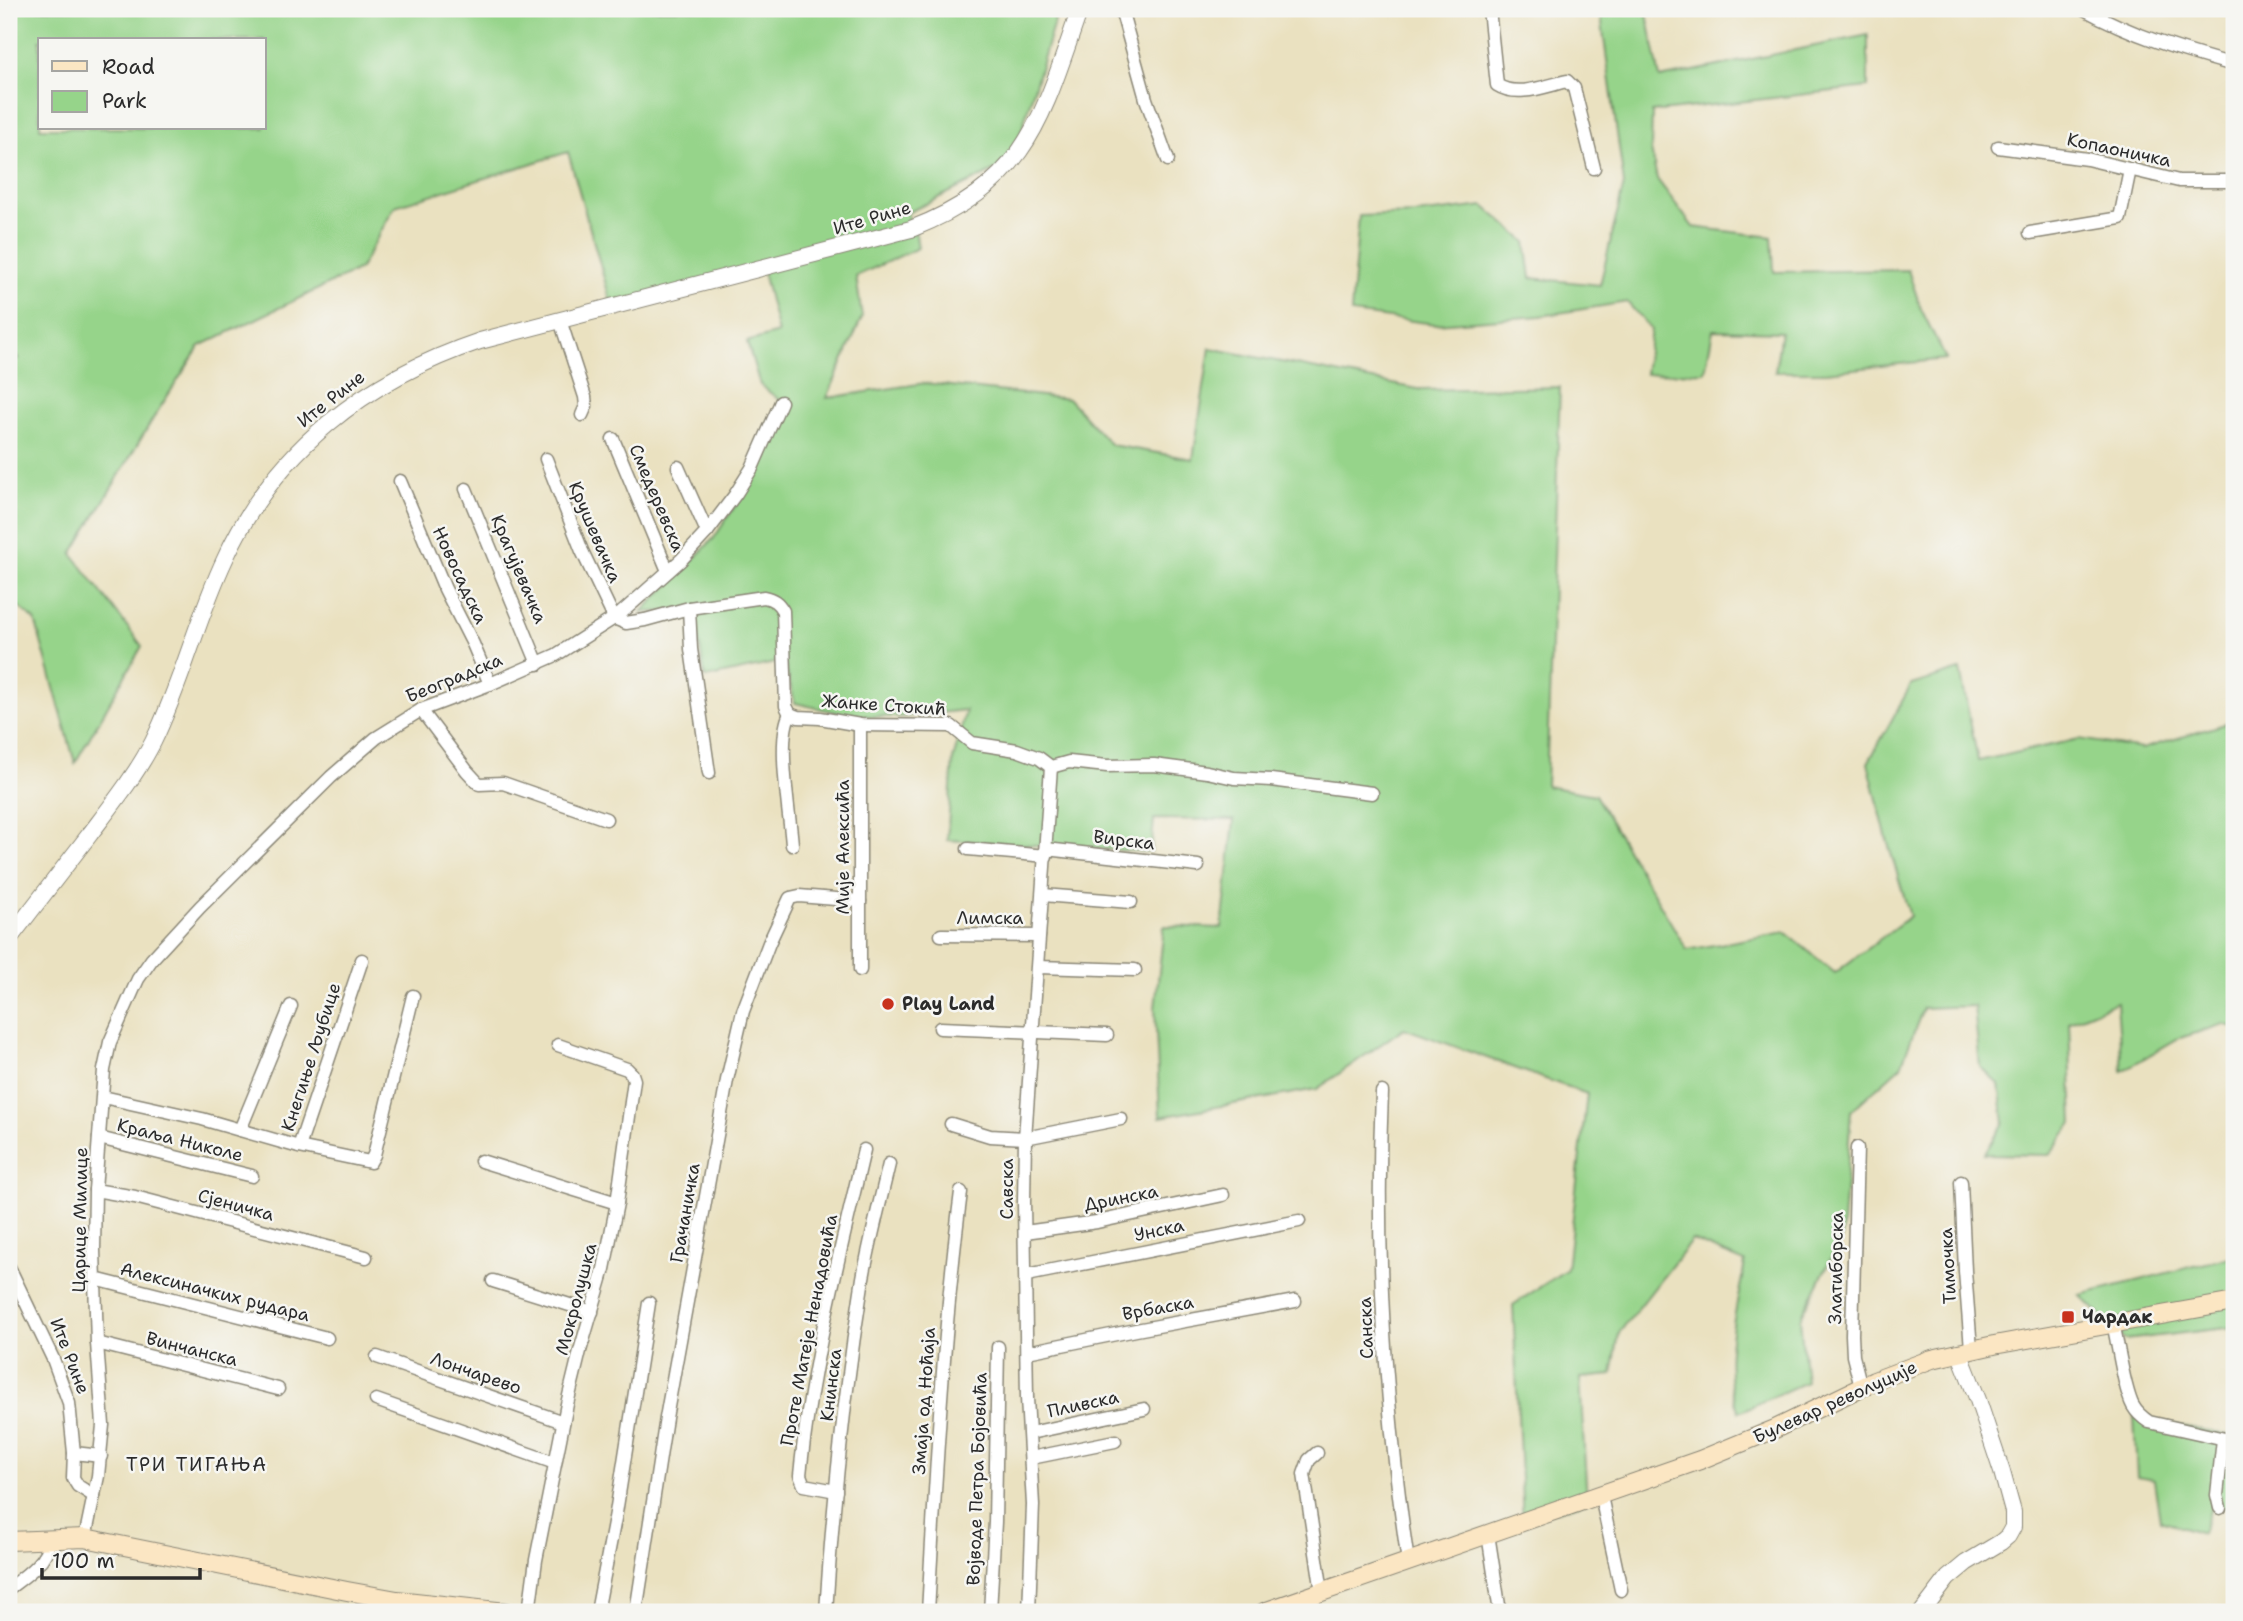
<svg xmlns="http://www.w3.org/2000/svg" width="2243" height="1621" font-family="'Shantell Sans',sans-serif">
  <rect width="100%" height="100%" fill="#f6f6f2"/>
  <filter id="ink" filterUnits="userSpaceOnUse"><feTurbulence type="fractalNoise" baseFrequency=".0143" numOctaves="2"/><feDisplacementMap in="SourceGraphic" scale="14" xChannelSelector="R" yChannelSelector="G"/><feConvolveMatrix kernelMatrix="1 2 1 2 8 2 1 2 1" color-interpolation-filters="sRGB"/></filter>
  <filter id="wash" filterUnits="userSpaceOnUse"><feTurbulence type="fractalNoise" baseFrequency=".00686" numOctaves="4" result="noise"/><feDisplacementMap in="SourceGraphic" scale="28" xChannelSelector="R" yChannelSelector="G"/><feGaussianBlur stdDeviation="1.57" result="paint"/><feColorMatrix in="noise" values="0 0 0 0 0 0 0 0 0 0 0 0 0 0 0 0 0 1.4 0 .05"/><feComposite in="paint" operator="in"/></filter>
  <g filter="url(#wash)">
    <rect width="100%" height="100%" fill="#eae1c0"/>
    <!-- green -->
    <g fill="#96d48a" stroke="#60805a" stroke-width="2" fill-rule="evenodd">
      <path d="M 9,9 L 1058,9 L 1012,162 L 907,213 L 916,235 L 918,248 L 856,276 L 862,317 L 827,398 L 925,383 L 1069,399 L 1111,445 L 1193,459 L 1210,348 L 1423,390 L 1560,387 L 1546,786 L 1595,795 L 1687,950 L 1785,932 L 1835,973 L 1910,916 L 1887,840 L 1868,763 L 1911,685 L 1960,670 L 1978,761 L 2079,739 L 2142,749 L 2228,723 L 2234,748 L 2234,1028 L 2224,1024 L 2177,1039 L 2122,1071 L 2117,1002 L 2069,1022 L 2073,1123 L 2049,1155 L 1984,1154 L 2004,1123 L 1999,1084 L 1980,1067 L 1974,1006 L 1923,1008 L 1901,1066 L 1851,1111 L 1842,1237 L 1800,1319 L 1806,1382 L 1739,1412 C 1718,1367 1737,1309 1745,1262 L 1692,1240 L 1619,1333 L 1612,1375 L 1580,1378 L 1587,1501 L 1523,1522 L 1513,1305 L 1567,1269 L 1587,1094 L 1404,1028 L 1317,1089 L 1160,1117 L 1155,1008 L 1164,926 L 1222,928 L 1234,820 L 1154,819 L 1151,852 L 947,840 L 953,760 L 966,710 L 902,717 L 853,716 L 795,703 L 784,661 L 705,678 L 694,611 L 642,612 L 714,538 L 759,469 L 786,405 L 760,385 L 747,342 L 778,333 L 762,268 L 612,306 L 568,152 L 395,206 L 360,269 L 200,346 L 154,417 L 72,554 L 142,646 L 75,763 L 35,620 L 9,599 L 9,361 L 19,358 L 9,350 ZM 40,40 L 264,40 L 264,128 L 40,128 Z"/>
      <path d="M 1600,9 L 1646,9 L 1660,78 L 1868,35 L 1868,87 L 1652,112 L 1651,150 L 1657,179 L 1693,227 L 1772,237 L 1774,272 L 1908,270 L 1921,309 L 1946,359 L 1826,372 L 1775,372 L 1781,332 L 1713,330 L 1705,372 L 1645,374 L 1651,329 L 1627,302 L 1540,316 L 1435,324 L 1351,313 L 1359,216 L 1416,214 L 1484,206 L 1526,242 L 1531,278 L 1600,285 L 1624,184 Z"/>
      <path d="M 2234,1256 L 2234,1327 L 2125,1340 L 2080,1295 Z"/>
      <path d="M 2134,1417 L 2234,1436 L 2234,1510 L 2212,1505 L 2202,1533 L 2160,1520 L 2154,1480 L 2137,1477 Z"/>
    </g>
  </g>
  <g filter="url(#ink)">
    <g fill="none" stroke-linecap="round" stroke-linejoin="round">
      <!-- minor casing -->
      <g stroke="#8a8676" stroke-width="15">
        <g id="minor">
          <path d="M 1121,9 L 1146,99 L 1168,160"/>
          <path d="M 1489,9 L 1497,85 C 1517,98 1545,86 1567,81 L 1574,88 L 1594,168"/>
          <path d="M 2084,9 C 2131,35 2183,51 2234,65"/>
          <path d="M 1998,147 L 2087,159 L 2179,181 L 2234,181"/>
          <path d="M 2030,233 L 2120,218 L 2130,169"/>
          <path d="M 560,320 L 585,397 L 586,406 L 582,415"/>
          <path d="M 613,439 L 668,571"/>
          <path d="M 546,459 L 582,551 L 614,618"/>
          <path d="M 678,467 L 707,532"/>
          <path d="M 400,481 L 445,589 L 473,644 L 490,684"/>
          <path d="M 466,489 L 538,664"/>
          <path d="M 689,608 L 691,649 L 709,773"/>
          <path d="M 614,618 L 626,623 L 645,620 L 689,608 L 764,597 C 773,599 778,602 783,611 L 786,706 L 790,714"/>
          <path d="M 421,710 L 467,771 L 479,784 L 503,783 L 606,819"/>
          <path d="M 790,714 L 798,717 L 820,718 L 860,725 L 951,726 L 972,743 L 1017,750 L 1039,758 L 1051,767 L 1069,762 L 1107,766 L 1154,765 L 1207,772 L 1234,778 L 1271,780 L 1372,793"/>
          <path d="M 790,714 C 776,739 790,814 792,845"/>
          <path d="M 860,725 L 860,970"/>
          <path d="M 968,849 L 1046,856"/>
          <path d="M 1046,849 L 1198,866"/>
          <path d="M 1043,895 L 1131,902"/>
          <path d="M 941,935 L 1039,936"/>
          <path d="M 1038,967 L 1135,970"/>
          <path d="M 940,1028 L 1107,1035"/>
          <path d="M 1382,1092 C 1375,1249 1385,1407 1408,1562"/>
          <path d="M 103,1097 L 202,1119 L 299,1147 L 370,1162 L 374,1155 L 413,996"/>
          <path d="M 951,1124 L 990,1136 L 1025,1138 L 1121,1119"/>
          <path d="M 240,1130 L 291,1006"/>
          <path d="M 99,1138 L 252,1176"/>
          <path d="M 299,1147 L 362,960"/>
          <path d="M 1857,1148 L 1852,1335 L 1853,1356 L 1861,1387"/>
          <path d="M 481,1161 L 617,1203"/>
          <path d="M 1961,1182 L 1965,1271 L 1971,1349"/>
          <path d="M 95,1190 L 135,1197 L 366,1257"/>
          <path d="M 1025,1232 L 1097,1222 L 1223,1195"/>
          <path d="M 9,1267 L 53,1359 L 69,1403 L 74,1453 L 73,1478 L 78,1486 L 94,1496"/>
          <path d="M 1027,1275 L 1299,1221"/>
          <path d="M 95,1279 L 327,1338"/>
          <path d="M 493,1281 L 592,1312"/>
          <path d="M 2113,1323 C 2118,1344 2124,1389 2133,1406 C 2137,1413 2143,1418 2149,1422 L 2234,1441"/>
          <path d="M 97,1343 L 278,1389"/>
          <path d="M 1027,1352 L 1136,1330 L 1295,1301"/>
          <path d="M 377,1357 L 563,1422"/>
          <path d="M 376,1400 L 555,1463"/>
          <path d="M 1030,1433 L 1144,1409"/>
          <path d="M 74,1453 L 101,1456"/>
          <path d="M 1317,1453 L 1309,1460 L 1304,1474 L 1322,1592"/>
          <path d="M 1031,1458 L 1115,1441"/>
          <path d="M 836,1491 L 804,1485 L 800,1475 C 811,1365 839,1257 864,1150"/>
          <path d="M 1601,1496 L 1621,1590"/>
          <path d="M 2220,1508 L 2217,1495 L 2223,1439"/>
          <path d="M 1488,1534 L 1500,1612"/>
          <path d="M 85,1538 L 98,1476 L 103,1425 L 97,1343 L 94,1250 L 95,1190 L 104,1070 L 110,1042 L 138,979 L 152,959 L 200,907 L 331,777 L 376,738 L 421,710 L 490,684 L 556,655 L 619,615 L 681,560 L 707,532 L 735,495 L 752,468 L 781,402"/>
          <path d="M 9,1588 C 28,1574 46,1562 51,1538"/>
          <path d="M 1310,1596 L 1313,1612"/>
          <path d="M 529,1612 L 536,1560 L 567,1404 L 580,1351 L 604,1269 L 617,1203 L 634,1080 L 632,1074 L 627,1069 L 558,1045"/>
          <path d="M 597,1612 L 616,1513 L 649,1303"/>
          <path d="M 636,1612 L 666,1418 L 727,1080 L 743,1011 L 769,943 L 790,898 L 799,896 L 860,901"/>
          <path d="M 826,1612 C 833,1501 845,1388 863,1278 C 870,1240 880,1202 889,1164"/>
          <path d="M 928,1612 C 936,1472 943,1332 961,1192"/>
          <path d="M 990,1612 L 995,1522 L 998,1347"/>
          <path d="M 1029,1612 L 1033,1505 L 1027,1398 L 1024,1202 L 1025,1138 L 1051,767"/>
        </g>
      </g>
      <!-- tertiary casing -->
      <g stroke="#8a8676" stroke-width="18">
        <g id="tertiary">
          <path d="M 9,939 C 36,904 63,869 90,834 C 112,805 136,775 153,742 C 182,683 197,618 225,559 C 275,449 367,379 480,341 L 911,229 C 1029,183 1042,117 1080,9"/>
          <path d="M 1922,1612 L 1948,1578 L 1966,1563 L 2001,1542 L 2008,1536 L 2013,1527 L 2013,1512 L 2002,1472 L 1978,1400 L 1959,1352"/>
        </g>
      </g>
      <!-- secondary casing -->
      <g stroke="#8a8676" stroke-width="20">
        <g id="secondary">
          <path d="M 9,1541 L 85,1538 L 347,1591 L 397,1600 L 506,1612"/>
          <path d="M 1264,1612 L 1700,1460 L 1775,1429 L 1874,1381 L 1932,1359 L 1994,1345 L 2234,1302"/>
        </g>
      </g>
      <!-- minor -->
      <use href="#minor" stroke="#fff" stroke-width="12"/>
      <!-- tertiary -->
      <use href="#tertiary" stroke="#fff" stroke-width="16"/>
      <!-- secondary -->
      <use href="#secondary" stroke="#fbe6c3" stroke-width="18"/>
    </g>
  </g>
  <!-- markers -->
  <g fill="#c8321e" stroke="#f6f6f2" stroke-width="2.5">
    <circle cx="888" cy="1004" r="7"/>
    <rect x="2061" y="1310" width="14" height="14" rx="3.5"/>
  </g>
  <g text-anchor="middle" stroke-width="5" stroke-linejoin="round" paint-order="stroke">
    <!-- street labels -->
    <g font-size="18" fill="#2b2b2b" stroke="#f6f6f2">
      <text transform="translate(2119 150) rotate(12)" y="6">Копаоничка</text>
      <text transform="translate(872 218) rotate(-16)" y="6">Ите Рине</text>
      <text transform="translate(331 399) rotate(-38)" y="6">Ите Рине</text>
      <text transform="translate(657 498) rotate(67)" y="6">Смедеревска</text>
      <text transform="translate(595 532) rotate(67)" y="6">Крушевачка</text>
      <text transform="translate(519 569) rotate(67)" y="6">Крагујевачка</text>
      <text transform="translate(460 575) rotate(65)" y="6">Новосадска</text>
      <text transform="translate(454 678) rotate(-22)" y="6">Београдска</text>
      <text transform="translate(884 705) rotate(4)" y="6">Жанке Стокић</text>
      <text transform="translate(1124 840) rotate(7)" y="6">Вирска</text>
      <text transform="translate(843 847) rotate(-90)" y="6">Мије Алексића</text>
      <text x="990" y="924">Лимска</text>
      <text transform="translate(311 1057) rotate(-72)" y="6">Кнегиње Љубице</text>
      <text transform="translate(180 1140) rotate(14)" y="6">Краља Николе</text>
      <text transform="translate(1007 1189) rotate(-90)" y="6">Савска</text>
      <text transform="translate(1121 1198) rotate(-11)" y="6">Дринска</text>
      <text transform="translate(236 1205) rotate(15)" y="6">Сјеничка</text>
      <text transform="translate(685 1213) rotate(-80)" y="6">Грачаничка</text>
      <text transform="translate(80 1220) rotate(-89)" y="6">Царице Милице</text>
      <text transform="translate(1159 1230) rotate(-12)" y="6">Унска</text>
      <text transform="translate(1948 1266) rotate(-93)" y="6">Тимочка</text>
      <text transform="translate(1836 1268) rotate(-89)" y="6">Златиборска</text>
      <text transform="translate(215 1292) rotate(14)" y="6">Алексиначких рудара</text>
      <text transform="translate(576 1299) rotate(-75)" y="6">Мокролушка</text>
      <text transform="translate(1158 1308) rotate(-10)" y="6">Врбаска</text>
      <text transform="translate(1366 1328) rotate(-92)" y="6">Санска</text>
      <text transform="translate(809 1330) rotate(-79)" y="6">Проте Матеје Ненадовића</text>
      <text transform="translate(192 1349) rotate(14)" y="6">Винчанска</text>
      <text transform="translate(70 1356) rotate(69)" y="6">Ите Рине</text>
      <text transform="translate(476 1373) rotate(19)" y="6">Лончарево</text>
      <text transform="translate(831 1385) rotate(-83)" y="6">Книнска</text>
      <text transform="translate(924 1401) rotate(-86)" y="6">Змаја од Ноћаја</text>
      <text transform="translate(1835 1402) rotate(-24)" y="6">Булевар револуције</text>
      <text transform="translate(1083 1404) rotate(-12)" y="6">Пливска</text>
      <text transform="translate(977 1479) rotate(-88)" y="6">Војводе Петра Бојовића</text>
    </g>
    <!-- poi labels -->
    <g font-size="18" font-weight="bold" fill="#2b2b2b" stroke="#f6f6f2" text-anchor="start">
      <text x="902" y="1010">Play Land</text>
      <text x="2082" y="1323">Чардак</text>
    </g>
    <!-- neighbourhood labels -->
    <g font-size="19" letter-spacing="2" fill="#2b2b2b" stroke="#f6f6f2">
      <text x="197" y="1471">ТРИ ТИГАЊА</text>
    </g>
  </g>
  <!-- margin -->
  <rect width="2243" height="1621" fill="none" stroke="#f6f6f2" stroke-width="35"/>
  <!-- legend -->
  <rect x="38" y="38" width="228" height="91" fill="#f6f6f2" stroke="#a5a5a2" stroke-width="2"/>
  <rect x="52" y="61" width="35" height="10" fill="#fbe6c3" stroke="#a5a5a2" stroke-width="2"/>
  <text x="102" y="74" font-size="21" fill="#2b2b2b">Road</text>
  <rect x="52" y="91" width="35" height="21" fill="#96d48a" stroke="#a5a5a2" stroke-width="2"/>
  <text x="102" y="108" font-size="21" fill="#2b2b2b">Park</text>
  <!-- scale -->
  <path d="M42 1568v10h158v-10" fill="none" stroke="#2b2b2b" stroke-width="3.5"/>
  <text x="52" y="1568" font-size="21" fill="#2b2b2b" stroke="#f6f6f2" stroke-width="5" paint-order="stroke">100 m</text>
</svg>
